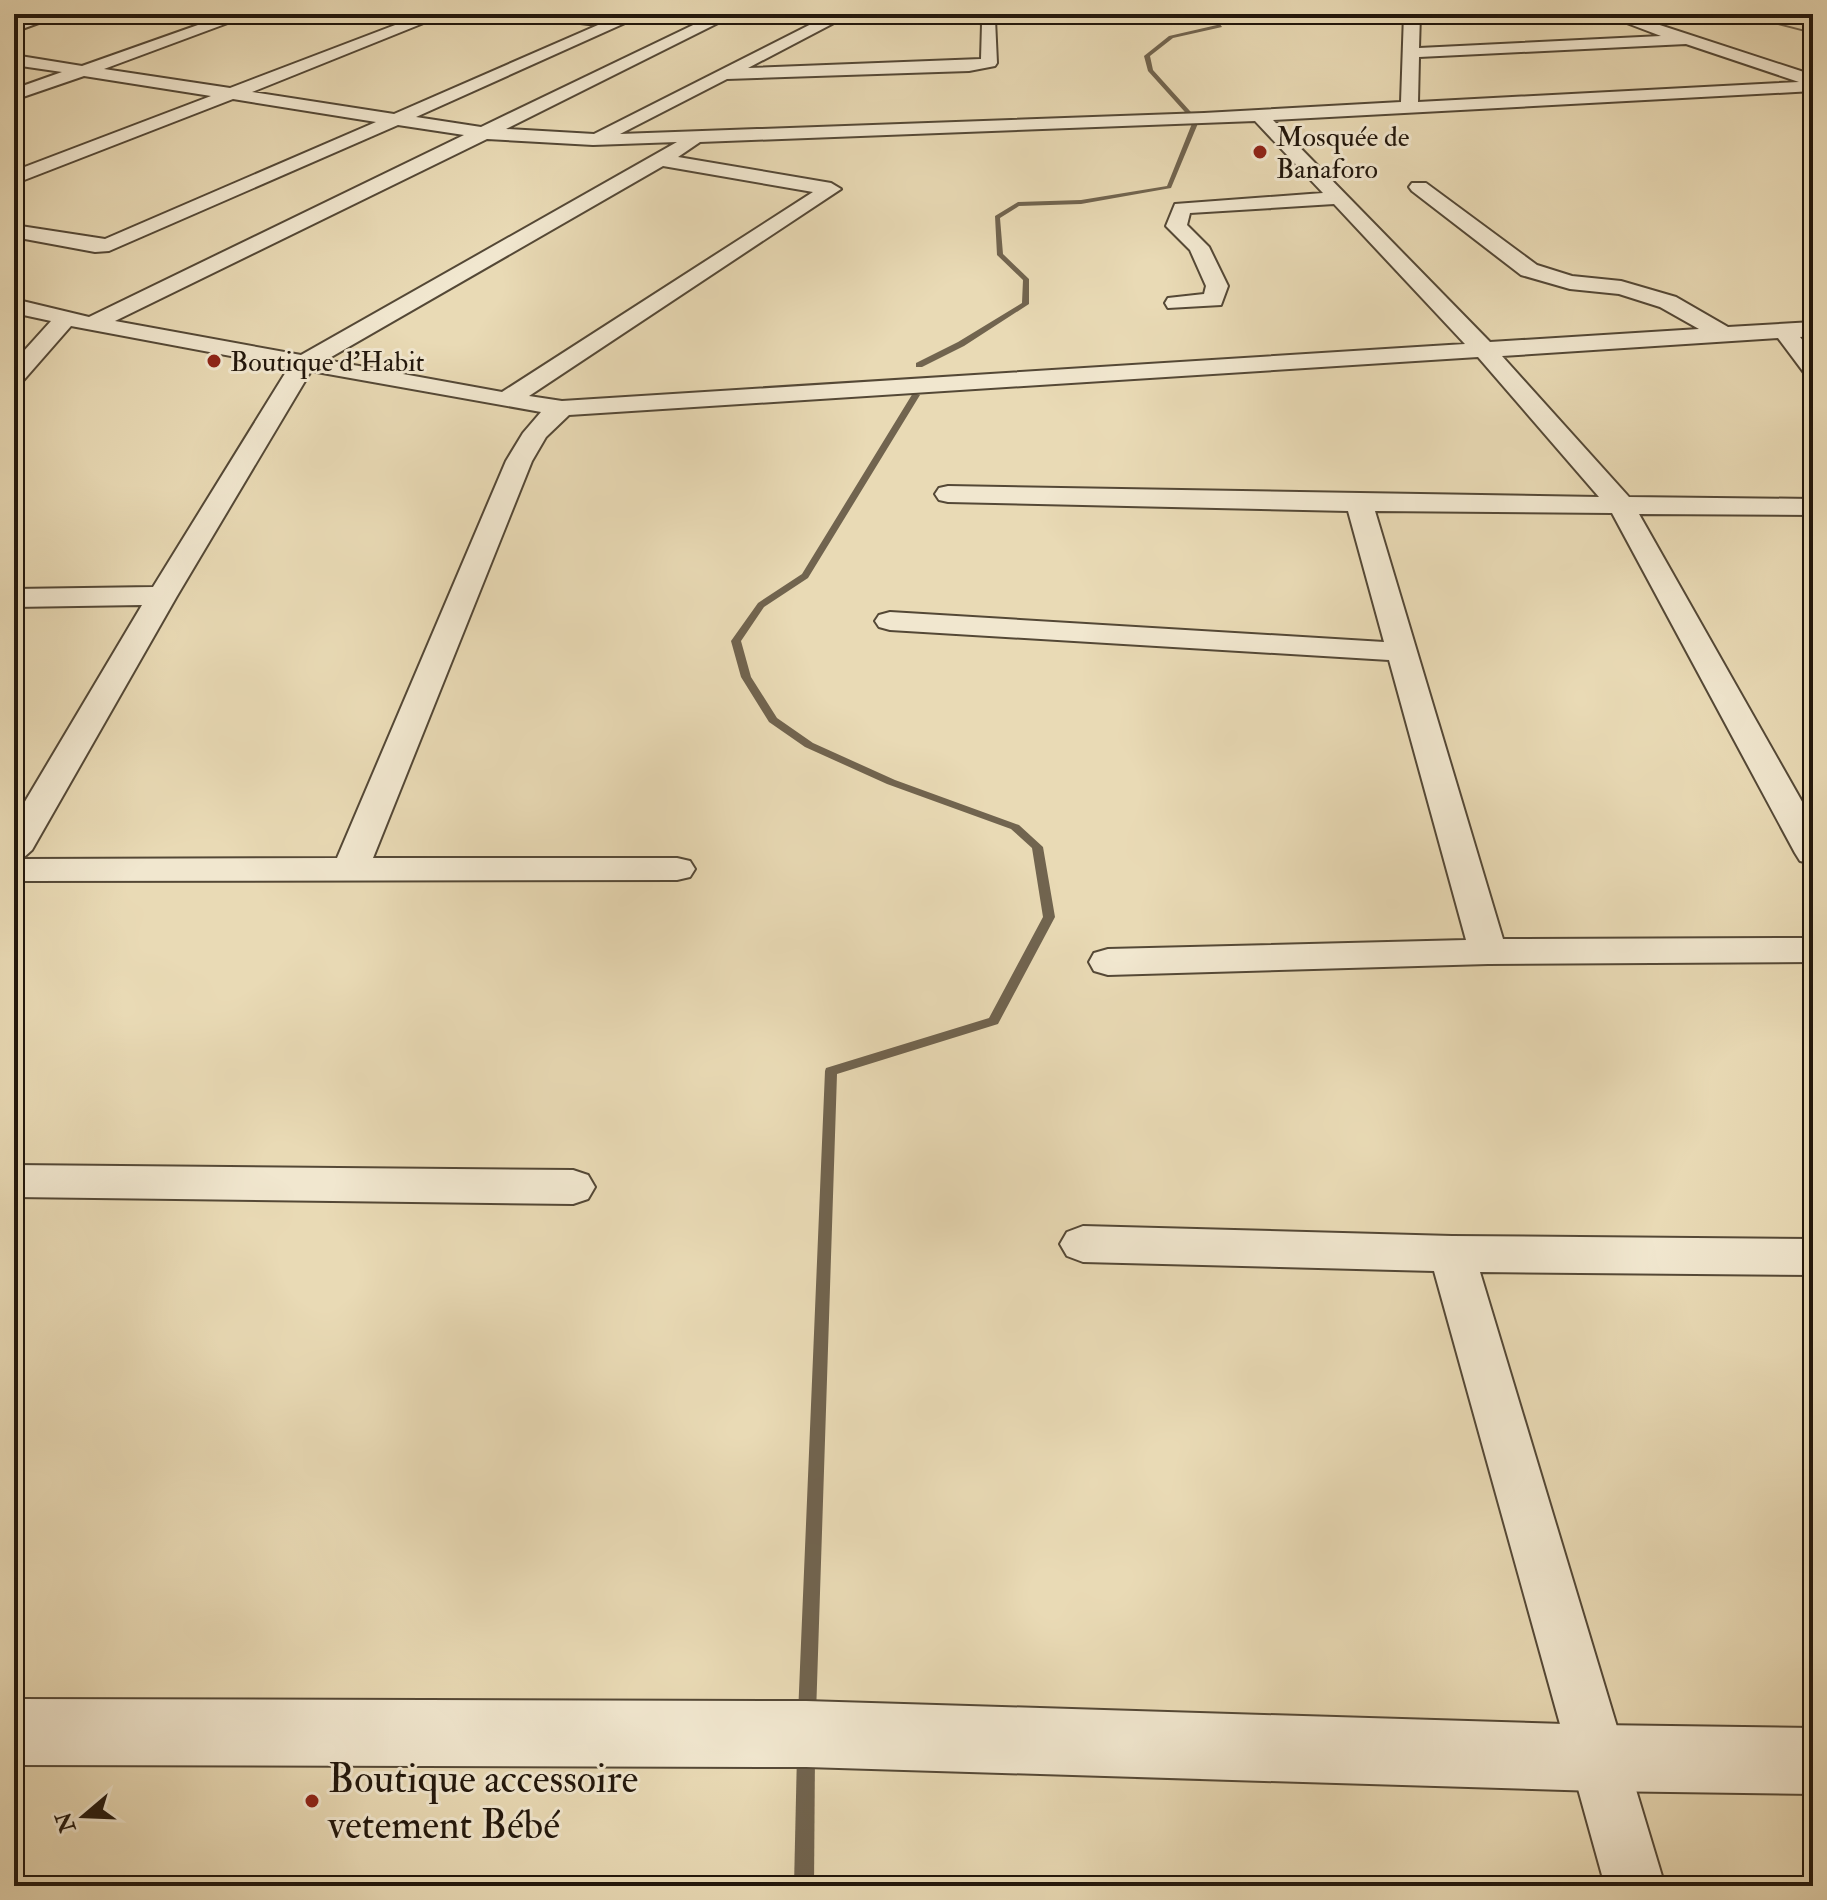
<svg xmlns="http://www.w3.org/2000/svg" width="1827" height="1900" font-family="'IM FELL Double Pica',serif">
  <rect width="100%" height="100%" fill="#e9dab5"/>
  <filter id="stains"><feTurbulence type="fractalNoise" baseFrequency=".0025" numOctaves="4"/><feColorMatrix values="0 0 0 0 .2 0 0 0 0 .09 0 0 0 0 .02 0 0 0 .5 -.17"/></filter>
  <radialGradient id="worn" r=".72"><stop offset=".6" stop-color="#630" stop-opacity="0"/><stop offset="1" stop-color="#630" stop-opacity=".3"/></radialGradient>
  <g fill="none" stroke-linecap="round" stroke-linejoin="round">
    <!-- stream -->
    <g fill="#71644f" fill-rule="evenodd">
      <path d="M 1209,14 L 1213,14 L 1222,27 L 1173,38 L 1150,56 L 1153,70 L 1199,121 L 1171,188 L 1081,204 L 1019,206 L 1000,218 L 1003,254 L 1029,279 L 1029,304 L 964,346 L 922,367 L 916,367 L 916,363 L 958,342 L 1022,303 L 1023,280 L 997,255 L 995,216 L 1018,202 L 1081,200 L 1167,186 L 1193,121 L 1148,71 L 1144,56 L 1169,36 L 1217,25 Z"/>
      <path d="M 1735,14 L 1743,14 L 1813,32 L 1813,34 Z"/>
      <path d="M 913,393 L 920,395 L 808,578 L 764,607 L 741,641 L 751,677 L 777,718 L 813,743 L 895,780 L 1019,825 L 1043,847 L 1055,917 L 998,1024 L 837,1074 L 816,1715 L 813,1721 L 807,1724 L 801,1721 L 798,1715 L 825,1071 L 826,1068 L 989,1018 L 1043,917 L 1032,848 L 1011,829 L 887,784 L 805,747 L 769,722 L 741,677 L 731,641 L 758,603 L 802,574 Z"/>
      <path d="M 806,1744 L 812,1747 L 815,1753 L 814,1886 L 794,1886 L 797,1753 L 800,1747 Z"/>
    </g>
    <!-- minor casing -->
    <g stroke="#544836" stroke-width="4">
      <g id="minor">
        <path d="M 39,14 L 63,14 L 14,32 L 14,22 Z"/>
        <path d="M 229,14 L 252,14 L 104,69 L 230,88 L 424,14 L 446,14 L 252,92 L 394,114 L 598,25 L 545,19 L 537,14 L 580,14 L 614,18 L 624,14 L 645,14 L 416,117 L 481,127 L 716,14 L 736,14 L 506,129 L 594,134 L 831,14 L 851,14 L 748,68 L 981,59 L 982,24 L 956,14 L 987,14 L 995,19 L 997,63 L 995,66 L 969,71 L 727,79 L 620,134 L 1204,113 L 1401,102 L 1404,14 L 1420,14 L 1419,48 L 1661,36 L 1603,14 L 1626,14 L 1813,75 L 1813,91 L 1273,120 L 1490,342 L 1699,329 L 1660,307 L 1619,294 L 1570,289 L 1521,275 L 1412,191 L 1409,187 L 1412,183 L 1426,183 L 1537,265 L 1572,276 L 1621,281 L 1676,297 L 1728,327 L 1813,322 L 1813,336 L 1800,337 L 1813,353 L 1813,376 L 1805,374 L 1778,338 L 1502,356 L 1629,497 L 1813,499 L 1813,515 L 1639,514 L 1813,821 L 1813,864 L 1800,861 L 1795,853 L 1612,513 L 1375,511 L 1503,939 L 1813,938 L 1813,962 L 1488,964 L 1108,975 L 1094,971 L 1089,962 L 1094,953 L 1108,949 L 1466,940 L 1389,660 L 890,630 L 879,627 L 875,621 L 879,615 L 890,612 L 1384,642 L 1348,511 L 948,502 L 939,500 L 935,494 L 939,488 L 948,486 L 1599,497 L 1478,357 L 569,415 L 546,437 L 532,461 L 373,858 L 677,858 L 690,861 L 695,869 L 690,877 L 677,880 L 14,881 L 14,820 L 142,605 L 14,607 L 14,589 L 153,587 L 289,367 L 71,326 L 22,382 L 14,384 L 14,362 L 51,321 L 14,313 L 14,299 L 89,317 L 464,135 L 398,125 L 109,251 L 95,252 L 14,237 L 14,225 L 105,239 L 376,122 L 233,99 L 14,184 L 14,171 L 211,96 L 84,76 L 14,100 L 14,89 L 62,72 L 14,65 L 14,55 L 82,66 ZM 1686,44 L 1799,82 L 1418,102 L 1419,57 ZM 1255,121 L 1323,193 L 1175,204 L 1166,226 L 1190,250 L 1206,286 L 1204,294 L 1168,298 L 1165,303 L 1168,308 L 1221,305 L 1228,286 L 1209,247 L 1187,225 L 1190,213 L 1334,204 L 1465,344 L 562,401 L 529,396 L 841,189 L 831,183 L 678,157 L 700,142 ZM 487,139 L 593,145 L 677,142 L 301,355 L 115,321 ZM 663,166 L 813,192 L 502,392 L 326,360 ZM 311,371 L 541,412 L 523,433 L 506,461 L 337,858 L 22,859 L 32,850 L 177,596 Z"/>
        <path d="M 14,1165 L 573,1170 L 588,1175 L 595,1187 L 588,1199 L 573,1204 L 14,1197 Z"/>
        <path d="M 1083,1226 L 1452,1236 L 1813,1239 L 1813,1275 L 1480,1272 L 1665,1886 L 1605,1886 L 1434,1271 L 1083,1262 L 1067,1256 L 1060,1244 L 1067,1232 Z"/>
      </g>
    </g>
    <!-- tertiary casing -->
    <g stroke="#544836" stroke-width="4">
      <path id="tertiary" d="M 14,1699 L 806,1701 L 1597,1725 L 1813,1728 L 1813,1794 L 1597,1791 L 806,1767 L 14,1765 Z"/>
    </g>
    <!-- minor -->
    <use href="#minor" fill="#f1e7cf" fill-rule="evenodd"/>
    <!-- tertiary -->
    <use href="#tertiary" fill="#f1e7cf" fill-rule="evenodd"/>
  </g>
  <!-- markers -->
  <g fill="#8f2418" stroke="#f1e7cf" stroke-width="3">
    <circle cx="1260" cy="152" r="8"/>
    <circle cx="214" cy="361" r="8"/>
    <circle cx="312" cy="1801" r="8"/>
  </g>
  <g text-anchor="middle" stroke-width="6" stroke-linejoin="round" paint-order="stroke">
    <!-- far-poi labels -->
    <g font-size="28" fill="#22170c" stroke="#f1e7cf" text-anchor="start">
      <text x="1276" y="146">Mosquée de<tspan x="1276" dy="32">Banaforo</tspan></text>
      <text x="230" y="371">Boutique d'Habit</text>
    </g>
    <!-- near-poi labels -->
    <g font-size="40" fill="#22170c" stroke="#f1e7cf" text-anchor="start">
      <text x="328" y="1792">Boutique accessoire<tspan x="328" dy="46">vetement Bébé</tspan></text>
    </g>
  </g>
  <!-- margin -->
  <rect width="1827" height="1900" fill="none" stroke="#e9dab5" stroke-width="48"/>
  <rect x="16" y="16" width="1795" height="1868" fill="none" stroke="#22170c" stroke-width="4"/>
  <rect x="24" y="24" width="1779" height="1852" fill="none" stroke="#22170c" stroke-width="2"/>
  <!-- north arrow -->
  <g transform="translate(84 1816) rotate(251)" stroke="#f1e7cf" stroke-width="6" paint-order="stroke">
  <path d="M0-6L14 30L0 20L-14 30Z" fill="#22170c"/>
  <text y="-12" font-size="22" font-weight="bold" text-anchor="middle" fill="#22170c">N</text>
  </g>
  <rect width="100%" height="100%" filter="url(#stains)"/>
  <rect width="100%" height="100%" fill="url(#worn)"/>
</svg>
